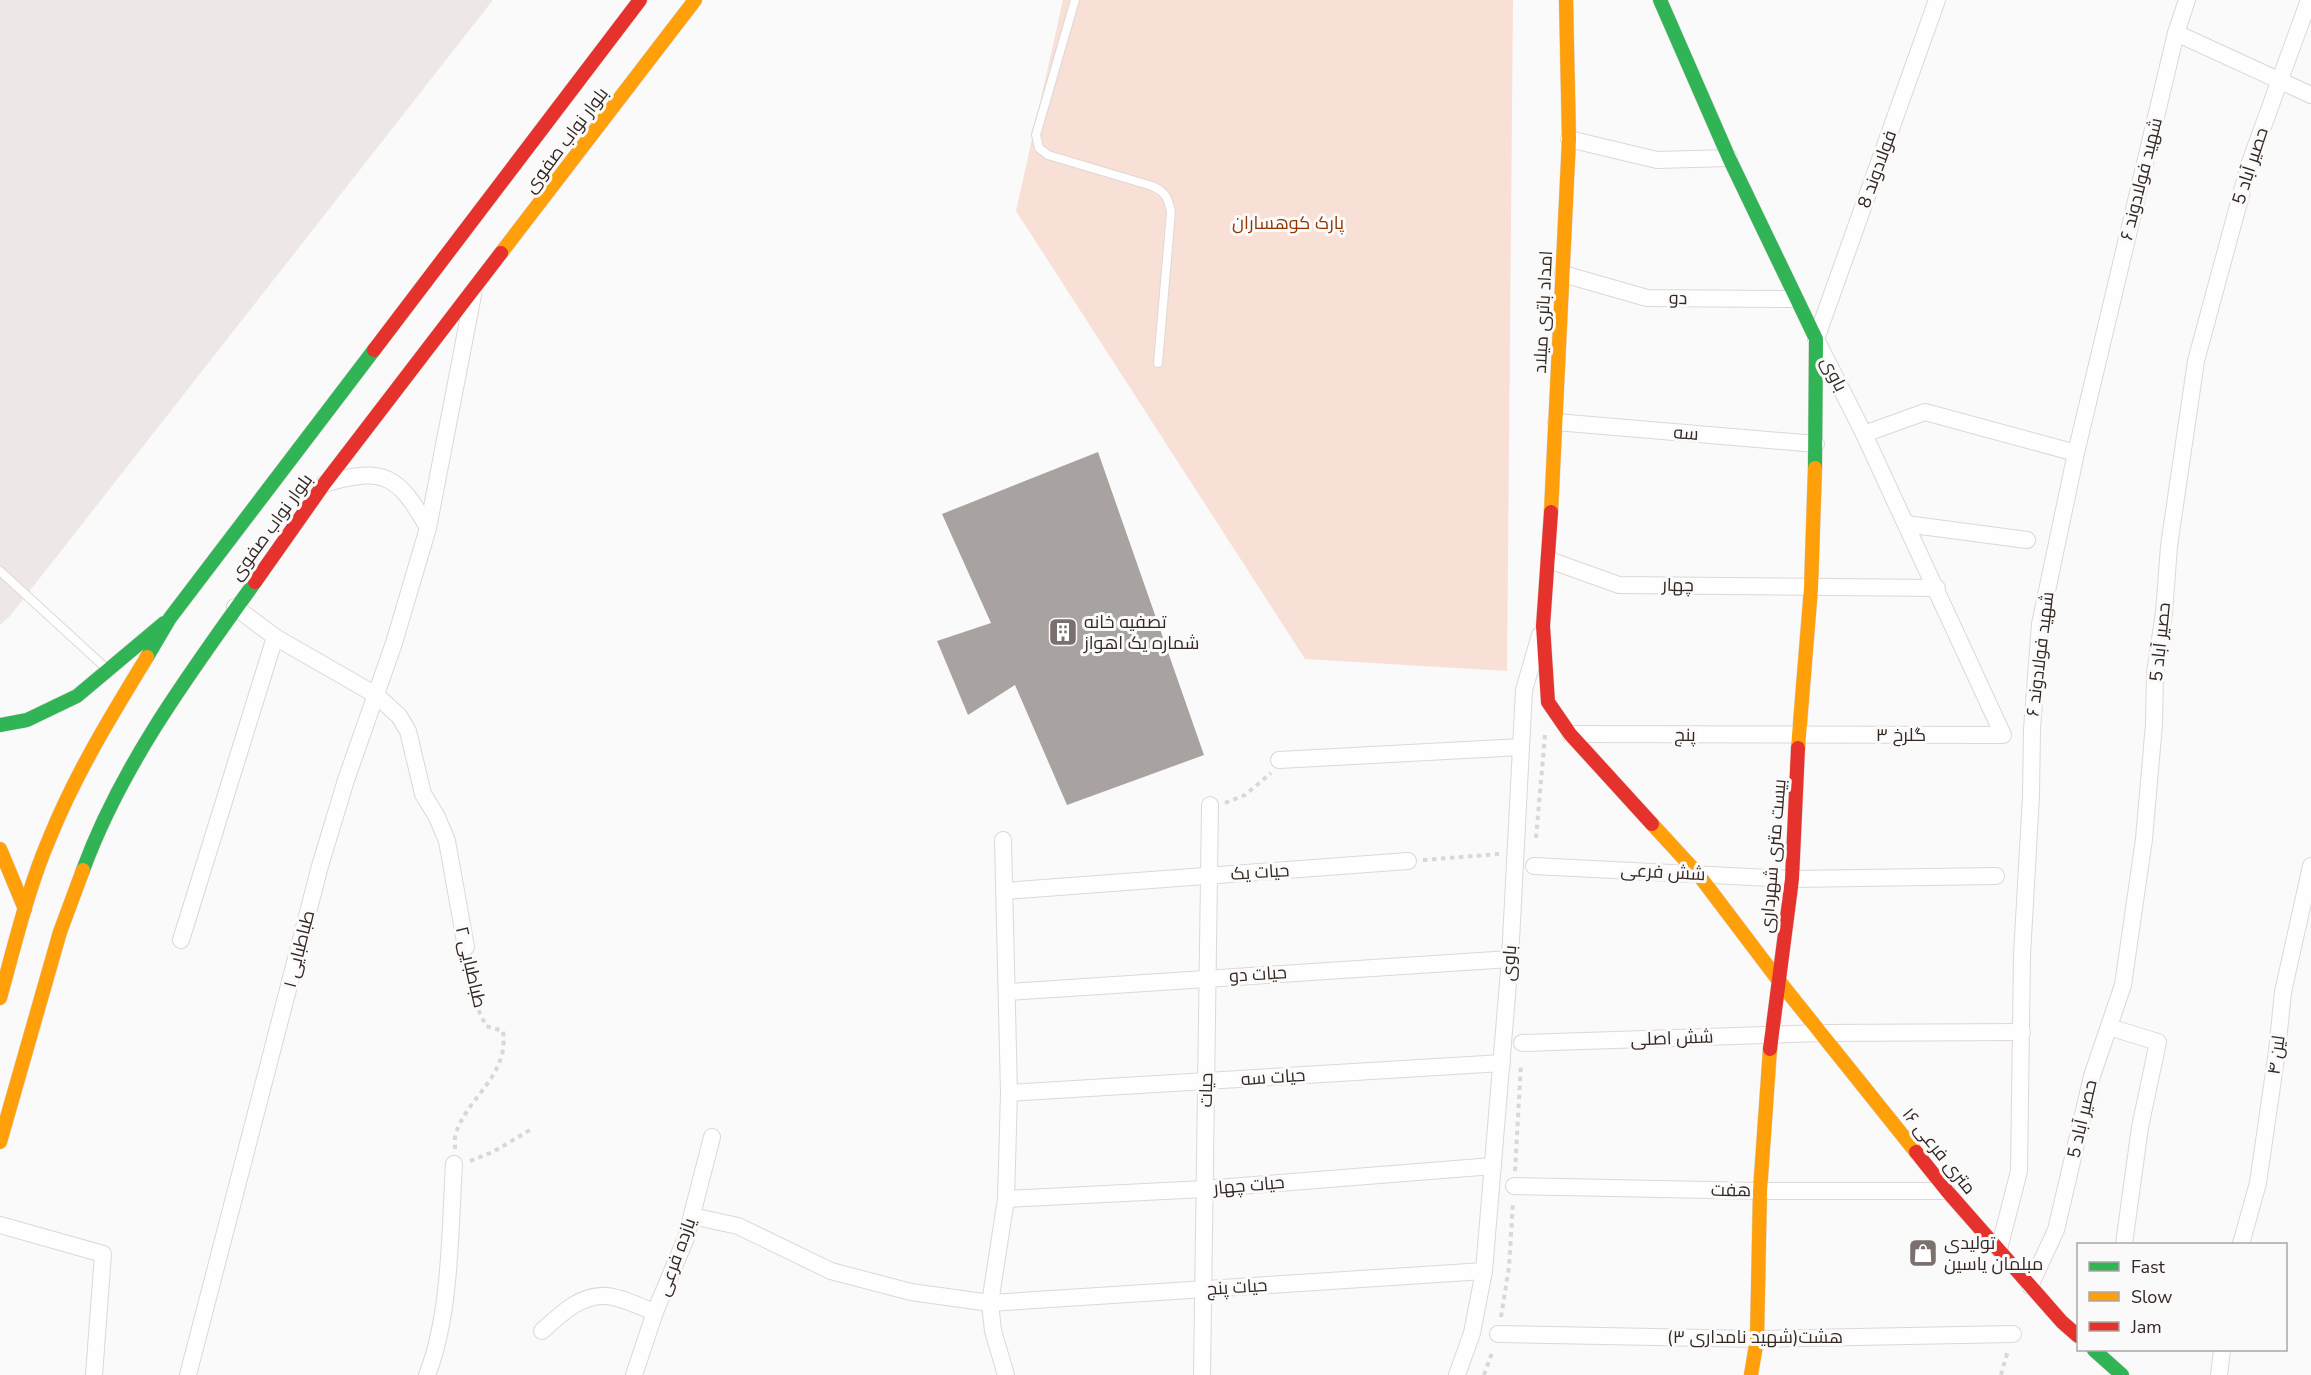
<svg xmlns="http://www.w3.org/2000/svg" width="2311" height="1375" font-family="'Nunito Sans',Cairo,sans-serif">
  <rect width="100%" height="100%" fill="#fafafa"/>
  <!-- built -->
  <path fill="#ede8e6" d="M 0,0 L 493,0 L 10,616 L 0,625 Z"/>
  <!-- green -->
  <path fill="#f9e0d6" d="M 1063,0 L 1513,0 L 1507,671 L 1305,659 L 1016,211 Z"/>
  <!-- building -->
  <path fill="#a8a2a0" d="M 1098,452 L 1204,755 L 1067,805 L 1015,685 L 968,715 L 937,641 L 991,623 L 942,514 Z"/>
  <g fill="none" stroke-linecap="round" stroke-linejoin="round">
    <!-- lane casing -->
    <g stroke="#ded7d5" stroke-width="10">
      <g id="lane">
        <path d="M 1075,0 L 1036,135 L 1039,148 L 1048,155 L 1152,186 C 1166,192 1168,198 1171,212 L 1158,363"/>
        <path d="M 0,571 L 108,670"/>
      </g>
    </g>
    <!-- street casing -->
    <g stroke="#ded7d5" stroke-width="18">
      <g id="street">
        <path d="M 2176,33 L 2311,95"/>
        <path d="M 1569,139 L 1657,160 L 1729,158"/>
        <path d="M 1563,274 L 1647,298 L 1795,299"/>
        <path d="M 1556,422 L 1816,444"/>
        <path d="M 1864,434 L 1925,412 L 2076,453"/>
        <path d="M 324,484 C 384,466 398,475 428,528"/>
        <path d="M 1906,524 L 2027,540"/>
        <path d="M 1549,560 L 1619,585 L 1937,588"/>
        <path d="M 275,637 L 376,695 L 399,716 L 408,731 L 423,794 L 437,817 L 447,841 L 466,947"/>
        <path d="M 1570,734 L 2003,735 L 1864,434 L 1816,339 L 1937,0"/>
        <path d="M 1279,760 L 1521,747"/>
        <path d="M 1003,840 L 1009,1093 L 1006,1199 L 990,1303 L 993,1331 L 1006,1375"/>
        <path d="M 1534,866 L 1792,879 L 1996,876"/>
        <path d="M 1004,891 L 1408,861"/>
        <path d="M 181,940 L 275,637 L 235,607"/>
        <path d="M 1007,992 L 1510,959"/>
        <path d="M 2109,1027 L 2158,1042 L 2140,1127 L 2124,1244"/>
        <path d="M 1522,1043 L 1822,1033 L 2022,1032"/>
        <path d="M 1009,1093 L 1502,1063"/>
        <path d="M 1514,1186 L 1760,1191 L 1947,1191"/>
        <path d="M 1006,1199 L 1204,1189 L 1493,1166"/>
        <path d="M 692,1216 L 738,1226 L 831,1271 L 911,1292 L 990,1303 L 1484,1271"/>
        <path d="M 0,1225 L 103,1254 L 94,1375"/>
        <path d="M 2241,1244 L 2258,1183 L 2277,1051 L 2283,992 L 2311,866"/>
        <path d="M 1999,1249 L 2019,1171 L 2022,955 L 2031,796 L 2032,729 L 2040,624 L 2076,453 L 2176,33 L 2187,0"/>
        <path d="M 2030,1286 L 2056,1230 L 2092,1076 L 2123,985 L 2144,839 L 2154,724 L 2155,673 L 2164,613 L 2169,546 L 2196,361 L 2249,165 L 2309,0"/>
        <path d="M 542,1331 C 559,1316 580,1294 606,1296 C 622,1297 640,1307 655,1312"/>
        <path d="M 1498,1334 L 1757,1339 L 2013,1334"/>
        <path d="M 188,1375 L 320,866 L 346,780 L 394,643 L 428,528 L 473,295"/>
        <path d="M 427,1375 C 451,1315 450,1229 454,1164"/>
        <path d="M 634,1375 L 655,1312 L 686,1238 L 712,1137"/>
        <path d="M 1202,1375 L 1210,805"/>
        <path d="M 1457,1375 L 1472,1333 L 1484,1271 L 1510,959 L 1524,690 L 1540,635"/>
        <path d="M 2219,1375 L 2222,1350"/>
      </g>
    </g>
    <!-- fast casing -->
    <g stroke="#ded7d5" stroke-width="15">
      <g id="fast">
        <path d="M 1660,0 L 1729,158 L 1816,339 L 1815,468"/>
        <path d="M 147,657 L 170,618 L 374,350"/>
        <path d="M 0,725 L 27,720 L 77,696 L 164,623"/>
        <path d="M 83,870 C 122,764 190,673 255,582"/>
        <path d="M 2094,1350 L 2122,1375"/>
      </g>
    </g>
    <!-- slow casing -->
    <g stroke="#ded7d5" stroke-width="15">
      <g id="slow">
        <path d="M 501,253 L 695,0"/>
        <path d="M 1551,512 L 1569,139 L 1566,0"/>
        <path d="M 1798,748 L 1811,588 L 1815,468"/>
        <path d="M 1652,824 L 1698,874 L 1779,981 L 1916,1152"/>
        <path d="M 0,849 L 25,909"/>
        <path d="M 0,998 C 15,944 28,888 50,837 C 76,773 111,716 147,657"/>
        <path d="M 0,1142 L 60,932 L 83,870"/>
        <path d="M 1751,1375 L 1757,1339 L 1760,1191 L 1770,1049"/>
      </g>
    </g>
    <!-- jam casing -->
    <g stroke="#ded7d5" stroke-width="15">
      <g id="jam">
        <path d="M 374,350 L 640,0"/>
        <path d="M 1551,512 L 1543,626 L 1548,702 L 1570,734 L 1652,824"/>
        <path d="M 255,582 L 324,484 L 501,253"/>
        <path d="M 1770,1049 L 1792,879 L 1798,748"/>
        <path d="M 1916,1152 L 1947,1191 L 2062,1322 L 2078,1336"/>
      </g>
    </g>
    <!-- path -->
    <g stroke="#d9d8d7" stroke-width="4" stroke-dasharray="4.5 4.5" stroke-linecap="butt">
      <path d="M 1225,803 L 1245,795 L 1271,773"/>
      <path d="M 1536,838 L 1545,735"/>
      <path d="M 1423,860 L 1499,854"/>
      <path d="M 455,1149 C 455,1143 454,1135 457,1130 C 471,1094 509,1075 503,1031 L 486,1026 L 478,1009 L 470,963"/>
      <path d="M 470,1161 L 493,1152 L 530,1130"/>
      <path d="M 1515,1171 L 1521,1064"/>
      <path d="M 1501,1317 L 1509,1267 L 1513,1202"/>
      <path d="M 1484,1375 L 1493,1350"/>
      <path d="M 2001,1375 L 2008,1350"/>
    </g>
    <!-- lane -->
    <use href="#lane" stroke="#fefefe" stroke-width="8"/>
    <!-- street -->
    <use href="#street" stroke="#fefefe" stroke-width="16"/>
    <!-- fast -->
    <use href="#fast" stroke="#30b455" stroke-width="14"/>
    <!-- slow -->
    <use href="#slow" stroke="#ff9f0a" stroke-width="14"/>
    <!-- jam -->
    <use href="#jam" stroke="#e5322d" stroke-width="14"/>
  </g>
  <!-- icons -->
  <defs>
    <g id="building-square" transform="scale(1.5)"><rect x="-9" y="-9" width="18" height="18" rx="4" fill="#7a716e" stroke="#fafafa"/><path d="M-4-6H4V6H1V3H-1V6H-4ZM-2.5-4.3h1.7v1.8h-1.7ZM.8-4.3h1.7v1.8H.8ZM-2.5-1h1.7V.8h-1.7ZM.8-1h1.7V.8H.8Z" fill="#fff"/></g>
    <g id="shop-square" transform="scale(1.5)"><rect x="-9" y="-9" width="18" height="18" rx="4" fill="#7a716e" stroke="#fafafa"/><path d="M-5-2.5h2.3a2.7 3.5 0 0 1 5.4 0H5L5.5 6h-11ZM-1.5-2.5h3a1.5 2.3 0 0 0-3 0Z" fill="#fff"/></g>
  </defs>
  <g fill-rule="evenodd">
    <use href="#building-square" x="1063" y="632"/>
    <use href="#shop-square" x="1923" y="1253"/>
  </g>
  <g text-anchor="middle" stroke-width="6" stroke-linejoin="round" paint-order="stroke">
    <!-- street labels -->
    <g font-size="18" fill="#352722" stroke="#fafafa">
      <text transform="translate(566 140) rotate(-53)" y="6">بلوار نواب صفوی</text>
      <text transform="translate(2250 166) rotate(-72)" y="6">حصیر آباد 5</text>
      <text transform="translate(1877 169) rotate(-70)" y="6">فولادوند 8</text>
      <text transform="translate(2141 179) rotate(-76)" y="6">شهید فولادوند ۶</text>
      <text transform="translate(1678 298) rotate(1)" y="6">دو</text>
      <text transform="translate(1543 312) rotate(-87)" y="6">امداد باتری میلاد</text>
      <text transform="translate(1834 374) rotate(63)" y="6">باوی</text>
      <text transform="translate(1686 433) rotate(5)" y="6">سه</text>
      <text transform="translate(271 527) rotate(-54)" y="6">بلوار نواب صفوی</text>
      <text transform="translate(1678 585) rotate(1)" y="6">چهار</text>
      <text transform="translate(2160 642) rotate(-84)" y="6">حصیر آباد 5</text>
      <text transform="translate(2040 654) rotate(-83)" y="6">شهید فولادوند ۶</text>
      <text transform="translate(1685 735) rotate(1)" y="6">پنج</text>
      <text x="1901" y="741">گلرخ ۳</text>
      <text transform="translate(1773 856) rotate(-85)" y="6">بیست متری شهرداری</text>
      <text transform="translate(1260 872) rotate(-4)" y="6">حیات یک</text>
      <text transform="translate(1663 872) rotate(3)" y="6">شش فرعی</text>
      <text transform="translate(299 949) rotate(-76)" y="6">طباطبایی ۱</text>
      <text transform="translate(1509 963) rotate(-86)" y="6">باوی</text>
      <text transform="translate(471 967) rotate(77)" y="6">طباطبایی ۲</text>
      <text transform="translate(1258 974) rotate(-4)" y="6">حیات دو</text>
      <text transform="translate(1672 1038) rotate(-2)" y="6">شش اصلی</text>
      <text transform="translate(2276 1055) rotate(-82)" y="6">لین ۴</text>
      <text transform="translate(1273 1077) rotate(-4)" y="6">حیات سه</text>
      <text transform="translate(1206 1090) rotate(-89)" y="6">حیات</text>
      <text transform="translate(2082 1119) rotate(-77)" y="6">حصیر آباد 5</text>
      <text transform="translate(1939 1151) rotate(51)" y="6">۱۶ متری فرعی</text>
      <text transform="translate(1249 1185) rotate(-5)" y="6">حیات چهار</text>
      <text transform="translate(1731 1190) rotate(1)" y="6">هفت</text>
      <text transform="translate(676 1257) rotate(-70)" y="6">یازده فرعی</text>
      <text transform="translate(1237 1287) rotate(-4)" y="6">حیات پنج</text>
      <text x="1755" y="1343">هشت(شهید نامداری ۳)</text>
    </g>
    <!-- park labels -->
    <g font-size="18" fill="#8e3500" stroke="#fafafa">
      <text x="1288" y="229">پارک کوهساران</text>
    </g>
    <!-- poi labels -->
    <g font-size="18" fill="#352722" stroke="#fafafa" text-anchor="start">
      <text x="1084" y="628">تصفیه خانه<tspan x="1084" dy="21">شماره یک اهواز</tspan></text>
      <text x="1944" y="1249">تولیدی<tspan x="1944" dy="21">مبلمان یاسین</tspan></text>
    </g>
  </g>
  <!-- legend -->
  <rect x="2077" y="1243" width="210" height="108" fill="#fafafa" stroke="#aba6a4" stroke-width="1.5"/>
  <rect x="2089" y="1262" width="30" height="9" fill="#30b455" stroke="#aba6a4" stroke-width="1.5"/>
  <text x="2131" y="1273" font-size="18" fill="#352722">Fast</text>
  <rect x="2089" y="1292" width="30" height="9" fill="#ff9f0a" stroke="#aba6a4" stroke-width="1.5"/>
  <text x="2131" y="1303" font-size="18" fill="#352722">Slow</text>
  <rect x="2089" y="1322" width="30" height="9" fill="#e5322d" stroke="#aba6a4" stroke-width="1.5"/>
  <text x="2131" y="1333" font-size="18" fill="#352722">Jam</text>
</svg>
